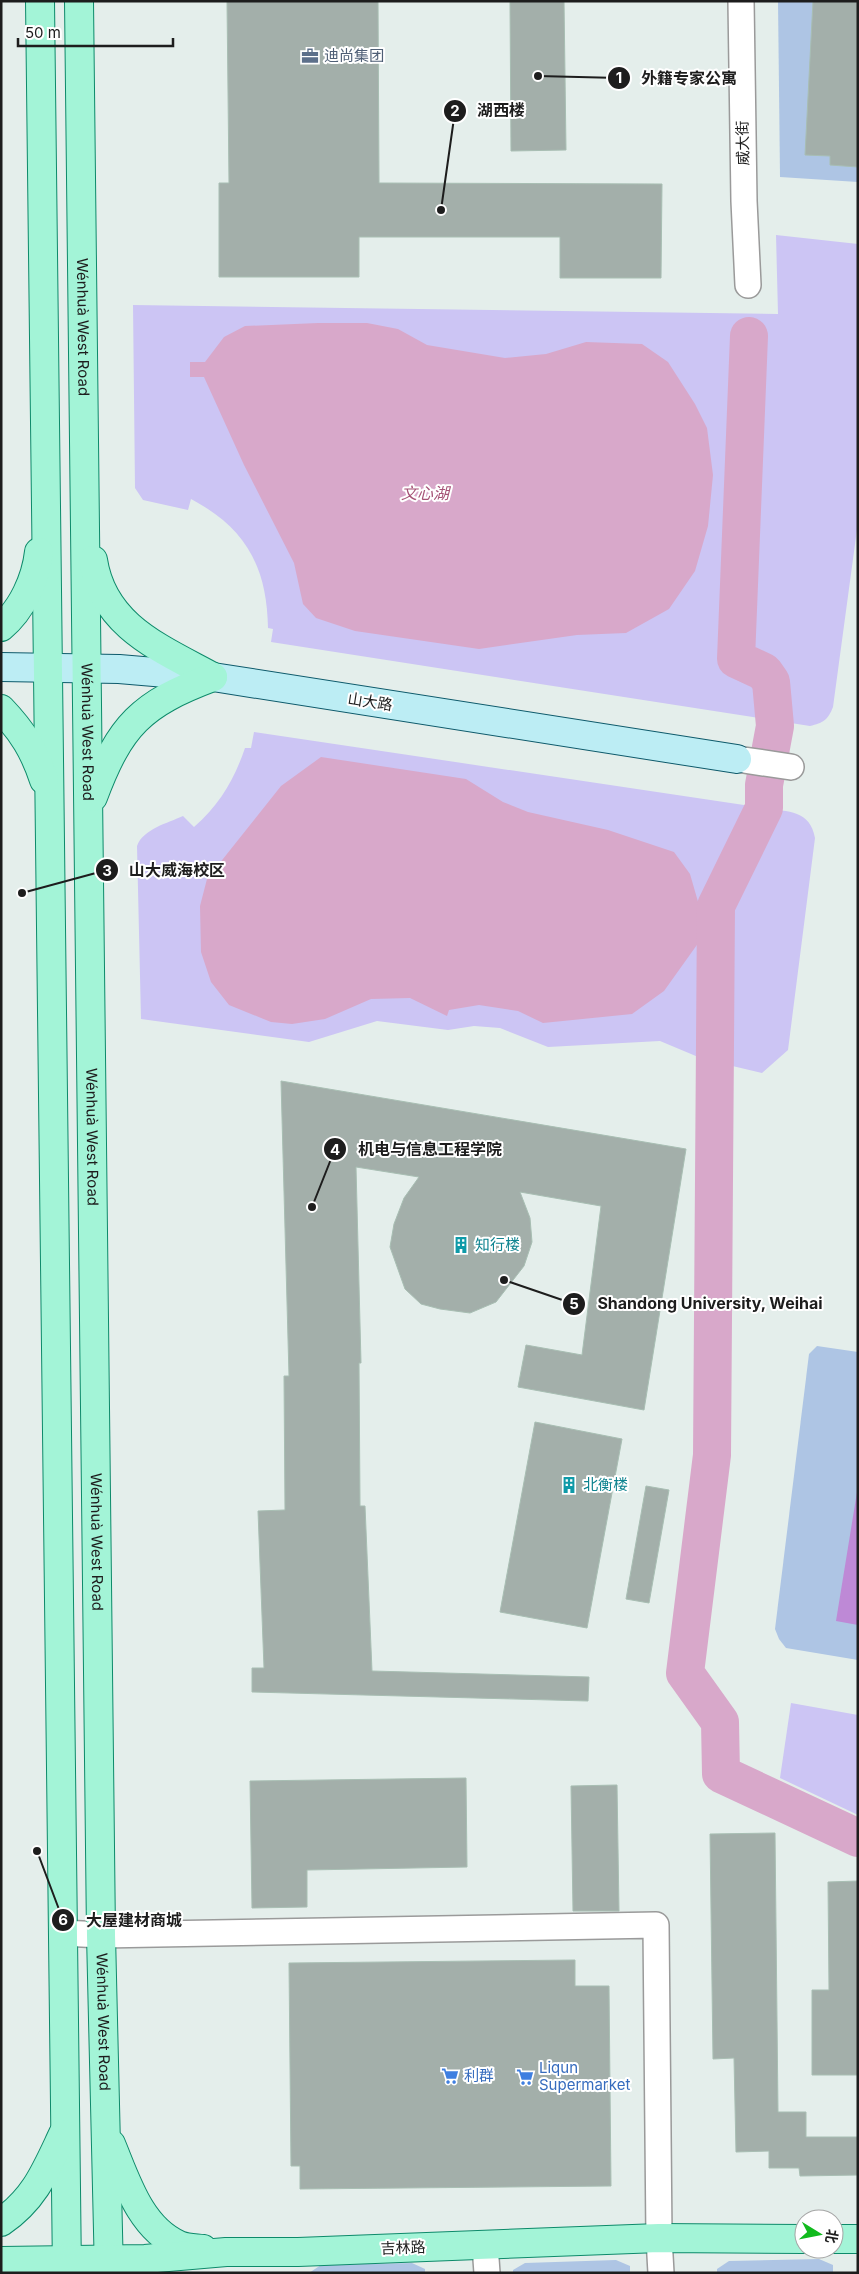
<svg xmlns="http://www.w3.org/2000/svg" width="859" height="2274" font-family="Inter,'Noto Sans SC',sans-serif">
  <rect width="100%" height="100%" fill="#e4eeeb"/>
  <!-- grass -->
  <g fill="#aec5e4">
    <path d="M 778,1 L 858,1 L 858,182 L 780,177 Z"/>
    <path d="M 817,1346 L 858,1352 L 858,1660 L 786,1648 L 779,1639 L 775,1629 L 809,1354 Z"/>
    <path d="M 819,2259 L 833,2265 L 833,2273 L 717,2273 L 717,2269 L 729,2261 Z"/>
    <path d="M 616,2260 L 630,2266 L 630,2273 L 513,2273 L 513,2270 L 525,2263 Z"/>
    <path d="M 412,2263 L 425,2269 L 425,2273 L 309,2273 L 321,2265 Z"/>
  </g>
  <!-- park -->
  <g fill="#ccc5f4">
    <path d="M 776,235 L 858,244 L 858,522 L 833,707 C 828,720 823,723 810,726 L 271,642 L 273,629 L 268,628 C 267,567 246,528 191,499 L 188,510 L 143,500 L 135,488 L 133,305 L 778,314 Z"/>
    <path d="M 254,732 L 764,808 C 789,812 810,810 815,838 L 788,1050 L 762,1073 L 703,1059 L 660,1041 L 548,1047 L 500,1028 L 474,1026 L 448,1030 L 377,1021 L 309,1042 L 141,1019 L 137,846 C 143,829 168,823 183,816 L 194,827 C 220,804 234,780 245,748 L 251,748 Z"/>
    <path d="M 791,1703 L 858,1715 L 858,1815 L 780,1778 Z"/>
  </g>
  <!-- pitch -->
  <path fill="#be89d6" d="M 858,1486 L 858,1625 L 836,1621 Z"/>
  <!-- water -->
  <g fill="#d8a8ca">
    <path d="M 318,323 L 367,323 L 398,329 L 427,345 L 505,358 L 546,354 L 586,342 L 642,344 L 668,362 L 695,404 L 707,428 L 713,475 L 708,526 L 695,571 L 669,609 L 626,633 L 577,635 L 479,649 L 355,631 L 316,618 L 303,604 L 294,563 L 244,465 L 204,377 L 190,377 L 190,362 L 205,362 L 224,337 L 245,326 Z"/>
    <path d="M 321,757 L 466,779 L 503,802 L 528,812 L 608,830 L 674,852 L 690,874 L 703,919 L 699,942 L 664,991 L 632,1014 L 543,1023 L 518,1011 L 479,1005 L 449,1010 L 447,1016 L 410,998 L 371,999 L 325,1019 L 292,1024 L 271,1022 L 229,1005 L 211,982 L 201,952 L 200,906 L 207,879 L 281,786 Z"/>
  </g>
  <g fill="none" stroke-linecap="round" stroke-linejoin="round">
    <!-- river -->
    <path stroke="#d8a8ca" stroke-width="38" d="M 749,336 L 736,659 L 764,672 L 771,682 L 775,726 L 764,785 L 764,808 L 716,906 L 712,1455 L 685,1673 L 720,1722 L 721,1774 L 858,1838"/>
  </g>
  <!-- building -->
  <g fill="#a3afaa" stroke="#a8beb3">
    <path d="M 227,1 L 378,1 L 379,183 L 662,184 L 661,278 L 560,278 L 560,237 L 359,237 L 359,277 L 219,277 L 219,183 L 229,183 Z"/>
    <path d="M 510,1 L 564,1 L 566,150 L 511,151 Z"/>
    <path d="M 813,1 L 858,1 L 858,167 L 830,165 L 830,156 L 805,155 Z"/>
    <path d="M 281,1081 L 686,1149 L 644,1410 L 518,1387 L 526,1345 L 582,1355 L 601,1206 L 520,1192 L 530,1218 L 532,1242 L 524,1266 L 496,1302 L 470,1313 L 440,1309 L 421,1304 L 405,1289 L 390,1247 L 394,1224 L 404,1198 L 419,1177 L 356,1167 L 361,1363 L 359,1363 L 360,1506 L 365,1506 L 372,1671 L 589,1677 L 588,1701 L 252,1692 L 252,1668 L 264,1668 L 258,1511 L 285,1510 L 284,1376 L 289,1376 Z"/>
    <path d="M 535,1422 L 622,1439 L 587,1628 L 500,1612 Z"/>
    <path d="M 646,1486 L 669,1490 L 649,1603 L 626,1599 Z"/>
    <path d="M 466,1778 L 467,1867 L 307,1870 L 307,1907 L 252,1908 L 250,1781 Z"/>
    <path d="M 617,1785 L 619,1911 L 573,1911 L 571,1786 Z"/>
    <path d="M 775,1833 L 778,2112 L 806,2112 L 806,2137 L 858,2137 L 858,2175 L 800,2176 L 799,2168 L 769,2168 L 769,2151 L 736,2152 L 734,2058 L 713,2059 L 710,1834 Z"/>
    <path d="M 858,1881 L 858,2075 L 812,2075 L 812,1990 L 829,1990 L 828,1882 Z"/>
    <path d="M 575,1960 L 575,1986 L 609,1986 L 611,2186 L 300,2189 L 300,2166 L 291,2166 L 289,1963 Z"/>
  </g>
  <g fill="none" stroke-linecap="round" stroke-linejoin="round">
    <!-- street casing -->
    <g stroke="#9a9a9a" stroke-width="28">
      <g id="street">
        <path d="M 741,1 L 744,201 L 748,285"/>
        <path d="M 737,759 L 791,767"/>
        <path d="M 63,1933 L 101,1935 L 656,1925 L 659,2238 L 661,2273"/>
        <path d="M 485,2245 L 487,2273"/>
      </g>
    </g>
    <!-- secondary casing -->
    <g stroke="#0e5a6b" stroke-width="30">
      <path id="secondary" d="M 1,667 L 119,669 L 213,677 L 737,759"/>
    </g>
    <!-- primary casing -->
    <g stroke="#0d8a6a" stroke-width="30">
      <g id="primary">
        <path d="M 40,1 L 67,2273"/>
        <path id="s1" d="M 79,1 L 101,1935 L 109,2273"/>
        <path d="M 93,560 C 103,626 160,648 213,677"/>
        <path d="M 1,627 C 22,610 36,579 39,552"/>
        <path d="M 1,709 C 23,732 34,750 44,780"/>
        <path d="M 93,797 C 120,725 141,704 213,677"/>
        <path d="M 111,2144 C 126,2180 140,2228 179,2245 C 186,2248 195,2248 203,2249"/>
        <path d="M 1,2222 C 35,2199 46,2170 63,2134"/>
        <path d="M 834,2239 L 858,2239"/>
        <path d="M 1,2261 L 145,2259 L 226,2252 L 298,2252 L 659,2238 L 804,2239"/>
      </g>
    </g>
    <!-- street -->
    <use href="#street" stroke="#fff" stroke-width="25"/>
    <!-- secondary -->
    <use href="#secondary" stroke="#bcedf4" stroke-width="28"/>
    <!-- primary -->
    <use href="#primary" stroke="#a3f4d7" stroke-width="28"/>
  </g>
  <!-- icons -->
  <defs>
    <g id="office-bare" transform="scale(1.35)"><path d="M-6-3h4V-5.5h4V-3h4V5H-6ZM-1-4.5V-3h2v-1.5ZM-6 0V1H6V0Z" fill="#5c6f8a" stroke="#fff" stroke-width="2.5" paint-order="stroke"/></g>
    <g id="building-bare" transform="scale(1.35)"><path d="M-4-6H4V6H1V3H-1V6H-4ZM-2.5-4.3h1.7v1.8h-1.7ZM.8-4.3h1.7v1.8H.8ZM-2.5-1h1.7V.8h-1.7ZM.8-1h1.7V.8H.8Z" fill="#0f9aa8" stroke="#fff" stroke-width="2.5" paint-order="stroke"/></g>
    <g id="supermarket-bare" transform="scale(1.35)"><path d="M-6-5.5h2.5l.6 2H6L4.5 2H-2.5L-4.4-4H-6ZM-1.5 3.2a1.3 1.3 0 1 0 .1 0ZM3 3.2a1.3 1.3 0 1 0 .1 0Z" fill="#3f7fe0" stroke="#fff" stroke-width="2.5" paint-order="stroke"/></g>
  </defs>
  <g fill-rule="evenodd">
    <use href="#office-bare" x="310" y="56"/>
    <use href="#building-bare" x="461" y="1245"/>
    <use href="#building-bare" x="569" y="1485"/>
    <use href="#supermarket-bare" x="450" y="2076"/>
    <use href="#supermarket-bare" x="525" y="2077"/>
  </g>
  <g text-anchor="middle" stroke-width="4" stroke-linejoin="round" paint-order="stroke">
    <!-- service labels -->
    <g font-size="15" fill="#4e5e75" stroke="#fff" text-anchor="start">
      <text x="324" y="61">迪尚集团</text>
    </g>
    <!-- street labels -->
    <g font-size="15" fill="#1d1d1d" stroke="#fff">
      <text transform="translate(743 143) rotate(-91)" y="5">威大街</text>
      <text dy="5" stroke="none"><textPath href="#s1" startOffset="326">Wénhuà West Road</textPath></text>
      <text transform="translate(370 702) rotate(9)" y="5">山大路</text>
      <text dy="5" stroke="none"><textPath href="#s1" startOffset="731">Wénhuà West Road</textPath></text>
      <text dy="5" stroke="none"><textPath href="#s1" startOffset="1136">Wénhuà West Road</textPath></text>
      <text dy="5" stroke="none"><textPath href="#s1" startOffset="1541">Wénhuà West Road</textPath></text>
      <text dy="5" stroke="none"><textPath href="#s1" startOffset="2021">Wénhuà West Road</textPath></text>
      <text transform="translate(403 2248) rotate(-2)" y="5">吉林路</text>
    </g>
    <!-- culture labels -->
    <g font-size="15" fill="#0d838f" stroke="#fff" text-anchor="start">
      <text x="475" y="1250">知行楼</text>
      <text x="583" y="1490">北衡楼</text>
    </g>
    <!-- shop labels -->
    <g font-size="15" fill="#366cbe" stroke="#fff" text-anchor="start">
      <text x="539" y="2073">Liqun<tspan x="539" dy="17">Supermarket</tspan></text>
      <text x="464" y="2081">利群</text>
    </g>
    <!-- water labels -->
    <g font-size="16" font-style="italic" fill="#a55276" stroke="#fff">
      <text x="425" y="499">文心湖</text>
    </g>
  </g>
  <!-- callouts -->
  <path fill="none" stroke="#1d1d1d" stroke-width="2" d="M538 76L619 78M441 210L455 111M22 893L107 870M312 1207L335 1149M504 1280L574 1304M37 1851L63 1920"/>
  <g fill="#1d1d1d" stroke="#fff" stroke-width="2">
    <circle cx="538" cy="76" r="5"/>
    <circle cx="441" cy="210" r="5"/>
    <circle cx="22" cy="893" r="5"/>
    <circle cx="312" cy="1207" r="5"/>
    <circle cx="504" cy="1280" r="5"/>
    <circle cx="37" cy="1851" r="5"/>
    <circle cx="619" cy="78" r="12"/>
    <circle cx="455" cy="111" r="12"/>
    <circle cx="107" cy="870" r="12"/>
    <circle cx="335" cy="1149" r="12"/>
    <circle cx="574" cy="1304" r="12"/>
    <circle cx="63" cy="1920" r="12"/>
  </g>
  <g font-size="15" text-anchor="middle" font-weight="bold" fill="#fff">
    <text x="619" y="83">1</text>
    <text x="455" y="116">2</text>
    <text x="107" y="876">3</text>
    <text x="335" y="1155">4</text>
    <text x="574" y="1309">5</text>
    <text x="63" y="1925">6</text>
  </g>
  <g font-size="16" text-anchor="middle" font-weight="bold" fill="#1d1d1d" stroke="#fff" stroke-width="4" stroke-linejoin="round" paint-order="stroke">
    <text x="689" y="84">外籍专家公寓</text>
    <text x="501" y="116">湖西楼</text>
    <text x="177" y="876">山大威海校区</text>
    <text x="430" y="1155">机电与信息工程学院</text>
    <text x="710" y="1309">Shandong University, Weihai</text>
    <text x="134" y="1926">大屋建材商城</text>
  </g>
  <!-- border -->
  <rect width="859" height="2274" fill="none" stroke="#1d1d1d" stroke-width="5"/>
  <!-- north arrow -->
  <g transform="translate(819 2234) rotate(100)"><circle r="24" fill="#ffffff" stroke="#a5a5a5"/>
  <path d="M0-4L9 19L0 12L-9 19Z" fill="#11ba1d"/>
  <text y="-8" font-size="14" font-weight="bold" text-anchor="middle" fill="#1d1d1d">北</text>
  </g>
  <!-- scale -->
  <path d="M18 38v8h155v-8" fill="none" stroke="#1d1d1d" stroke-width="2.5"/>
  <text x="25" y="38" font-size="15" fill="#1d1d1d" stroke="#ffffff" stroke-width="4" paint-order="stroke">50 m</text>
</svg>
